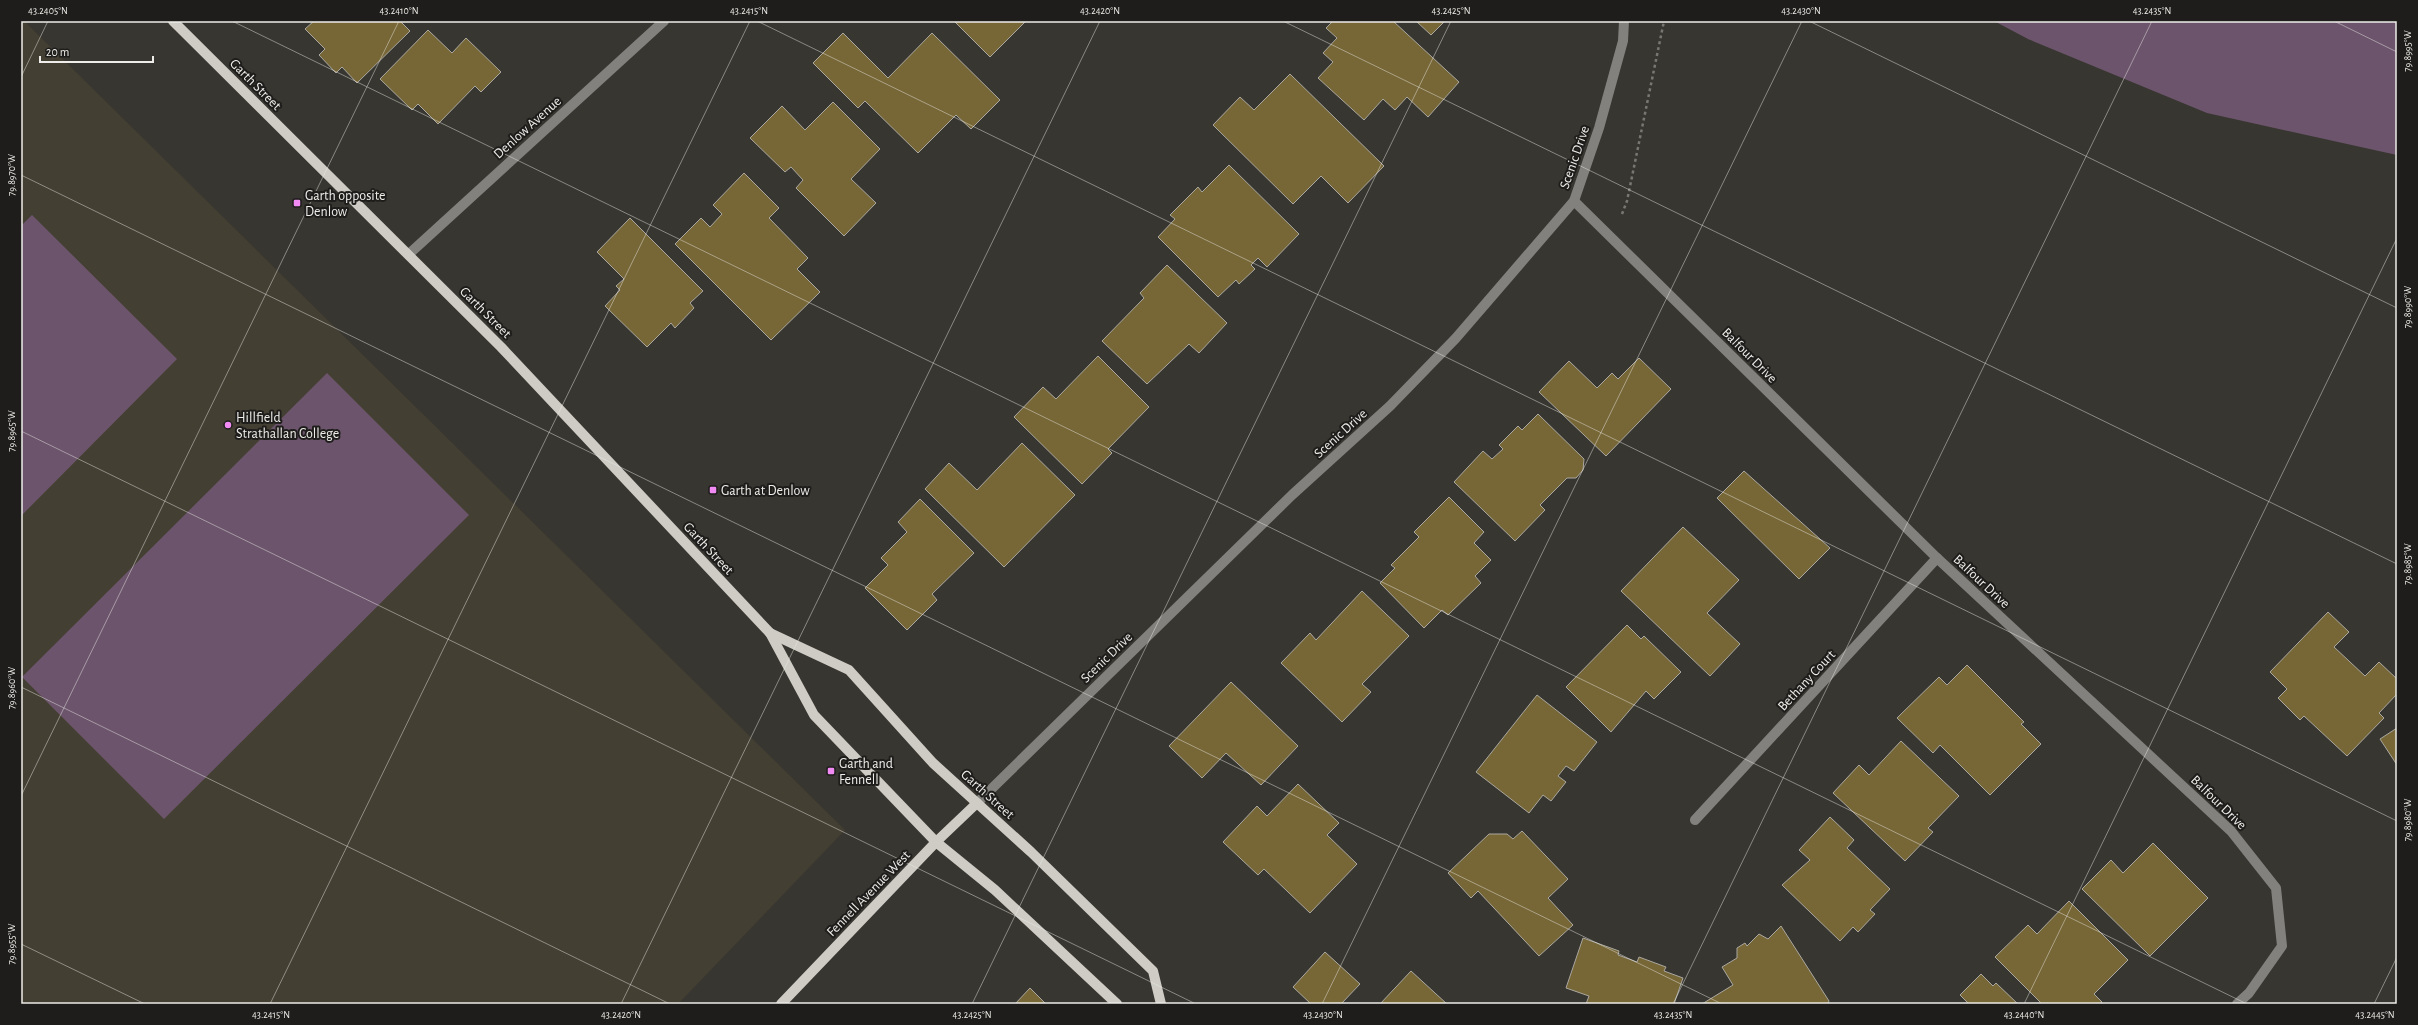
<svg xmlns="http://www.w3.org/2000/svg" width="2418" height="1025" font-family="'Alegreya Sans',sans-serif">
  <rect width="100%" height="100%" fill="#383630"/>
  <!-- built -->
  <path fill="#443f33" d="M 21,21 L 24,21 L 845,830 L 678,1004 L 21,1004 Z"/>
  <!-- green -->
  <g fill="#6c556c">
    <path d="M 1994,21 L 2397,21 L 2397,155 L 2207,113 L 2028,39 Z"/>
    <path d="M 32,215 L 177,359 L 21,516 L 21,226 Z"/>
    <path d="M 327,373 L 469,515 L 164,819 L 22,677 Z"/>
  </g>
  <!-- building -->
  <g fill="#776636" stroke="#aaa8a0">
    <path d="M 314,21 L 400,21 L 410,31 L 357,83 L 342,67 L 336,73 L 319,55 L 325,49 L 305,29 Z"/>
    <path d="M 954,21 L 1026,21 L 990,57 Z"/>
    <path d="M 1333,21 L 1393,21 L 1459,82 L 1428,117 L 1407,97 L 1395,110 L 1383,99 L 1364,120 L 1318,78 L 1333,62 L 1323,53 L 1337,38 L 1326,28 Z"/>
    <path d="M 1416,21 L 1445,21 L 1431,35 Z"/>
    <path d="M 428,30 L 452,53 L 466,38 L 501,72 L 481,92 L 475,86 L 438,124 L 418,104 L 412,110 L 380,79 Z"/>
    <path d="M 843,33 L 888,78 L 932,33 L 1000,100 L 971,129 L 956,115 L 918,153 L 865,101 L 858,108 L 813,63 Z"/>
    <path d="M 1290,74 L 1384,166 L 1348,203 L 1321,176 L 1293,204 L 1213,125 L 1240,97 L 1254,110 Z"/>
    <path d="M 833,102 L 880,149 L 851,179 L 876,203 L 844,236 L 796,188 L 803,180 L 791,167 L 785,172 L 750,138 L 782,106 L 805,130 Z"/>
    <path d="M 1229,165 L 1299,234 L 1267,267 L 1258,258 L 1251,265 L 1255,269 L 1239,284 L 1236,280 L 1218,297 L 1158,237 L 1175,219 L 1170,215 L 1198,187 L 1202,192 Z"/>
    <path d="M 744,173 L 779,208 L 769,218 L 808,258 L 797,269 L 820,292 L 771,340 L 675,244 L 701,218 L 710,227 L 722,214 L 713,205 Z"/>
    <path d="M 630,218 L 703,291 L 690,303 L 694,308 L 675,328 L 671,323 L 647,347 L 605,306 L 620,290 L 616,286 L 624,279 L 597,252 Z"/>
    <path d="M 1167,265 L 1227,323 L 1199,353 L 1189,344 L 1147,384 L 1102,341 L 1144,298 L 1140,293 Z"/>
    <path d="M 1098,356 L 1149,407 L 1108,449 L 1112,453 L 1082,484 L 1014,417 L 1043,387 L 1056,399 Z"/>
    <path d="M 1639,358 L 1671,389 L 1606,456 L 1539,392 L 1569,361 L 1597,388 L 1612,373 L 1618,379 Z"/>
    <path d="M 1538,414 L 1584,459 L 1583,470 L 1576,478 L 1567,478 L 1540,505 L 1545,510 L 1515,541 L 1454,482 L 1483,451 L 1492,459 L 1503,449 L 1499,445 L 1518,426 L 1522,430 Z"/>
    <path d="M 1022,443 L 1075,495 L 1004,567 L 925,489 L 949,463 L 977,490 Z"/>
    <path d="M 1744,471 L 1830,548 L 1799,579 L 1717,498 Z"/>
    <path d="M 1449,497 L 1484,532 L 1474,543 L 1491,560 L 1475,576 L 1481,583 L 1448,615 L 1442,610 L 1424,628 L 1380,583 L 1395,568 L 1391,565 L 1419,537 L 1414,532 Z"/>
    <path d="M 920,499 L 974,553 L 932,594 L 937,600 L 907,630 L 865,588 L 888,565 L 881,558 L 907,532 L 898,522 Z"/>
    <path d="M 1683,527 L 1739,580 L 1707,613 L 1740,644 L 1710,676 L 1621,591 Z"/>
    <path d="M 1362,591 L 1409,636 L 1362,684 L 1371,692 L 1342,722 L 1281,663 L 1310,633 L 1316,640 Z"/>
    <path d="M 2328,612 L 2349,632 L 2334,647 L 2365,676 L 2379,662 L 2397,679 L 2397,694 L 2379,713 L 2384,718 L 2347,756 L 2304,716 L 2300,720 L 2278,698 L 2287,689 L 2270,672 Z"/>
    <path d="M 1627,625 L 1641,639 L 1644,636 L 1681,672 L 1654,699 L 1646,691 L 1611,732 L 1566,687 Z"/>
    <path d="M 1967,665 L 2024,722 L 2021,724 L 2041,744 L 1990,795 L 1940,745 L 1933,753 L 1897,718 L 1939,677 L 1947,685 Z"/>
    <path d="M 1231,682 L 1298,746 L 1261,785 L 1226,753 L 1202,778 L 1169,746 Z"/>
    <path d="M 1537,695 L 1597,742 L 1574,771 L 1566,766 L 1558,776 L 1566,782 L 1551,801 L 1543,795 L 1529,813 L 1476,772 Z"/>
    <path d="M 2397,728 L 2397,765 L 2380,739 Z"/>
    <path d="M 1901,741 L 1959,796 L 1928,828 L 1933,832 L 1905,861 L 1833,793 L 1859,765 L 1869,775 Z"/>
    <path d="M 1298,784 L 1339,823 L 1327,835 L 1357,864 L 1310,913 L 1264,869 L 1258,875 L 1223,842 L 1257,806 L 1267,816 Z"/>
    <path d="M 1830,817 L 1854,840 L 1847,848 L 1890,889 L 1870,910 L 1875,914 L 1858,932 L 1853,927 L 1840,941 L 1782,885 L 1810,860 L 1799,850 Z"/>
    <path d="M 1522,831 L 1568,879 L 1548,898 L 1573,925 L 1539,956 L 1478,891 L 1471,898 L 1448,873 L 1489,834 L 1507,834 L 1513,839 Z"/>
    <path d="M 2153,843 L 2208,898 L 2150,956 L 2082,889 L 2111,860 L 2123,873 Z"/>
    <path d="M 2069,901 L 2128,960 L 2094,994 L 2102,1002 L 2101,1004 L 2042,1004 L 1995,957 L 2028,925 L 2037,934 Z"/>
    <path d="M 1781,926 L 1829,1001 L 1828,1004 L 1702,1004 L 1733,985 L 1722,967 L 1737,958 L 1737,948 L 1745,943 L 1747,946 L 1759,934 L 1768,939 Z"/>
    <path d="M 1583,938 L 1619,951 L 1618,955 L 1637,962 L 1639,957 L 1666,967 L 1664,971 L 1683,978 L 1674,1004 L 1586,1004 L 1589,996 L 1566,988 Z"/>
    <path d="M 1325,952 L 1360,984 L 1341,1004 L 1311,1004 L 1293,987 Z"/>
    <path d="M 1411,971 L 1447,1004 L 1380,1004 Z"/>
    <path d="M 1981,974 L 1993,986 L 1996,983 L 2018,1004 L 1969,1004 L 1960,995 Z"/>
    <path d="M 1030,988 L 1046,1004 L 1015,1004 Z"/>
  </g>
  <g fill="none" stroke-linecap="round" stroke-linejoin="round">
    <!-- path -->
    <path stroke="#787771" stroke-width="2.5" stroke-dasharray="3 3" stroke-linecap="butt" d="M 1622,214 L 1627,201 L 1664,21"/>
    <!-- minor -->
    <g stroke="#82817e" stroke-width="10">
      <path d="M 1574,201 L 1937,558 L 2231,831 L 2276,888 L 2282,946 L 2249,993 L 2237,1004"/>
      <path d="M 409,254 L 664,21"/>
      <path d="M 977,803 L 1292,495 L 1390,406 L 1456,338 L 1574,201 L 1599,128 L 1623,41 L 1624,21"/>
      <path d="M 1695,820 L 1937,558"/>
    </g>
    <!-- major -->
    <g stroke="#ceccc5" stroke-width="10">
      <path d="M 173,21 L 501,347 L 770,633 L 814,715 L 936,842 L 995,890 L 1117,1004"/>
      <path d="M 770,633 L 849,670 L 933,763 L 1031,852 L 1153,971 L 1161,1004"/>
      <path d="M 781,1004 L 936,842 L 977,803"/>
    </g>
  </g>
  <!-- ticks -->
  <path fill="none" stroke="#eeede9" stroke-width="1" stroke-opacity="0.45" d="M 232,21 L 2247,1004M 757,21 L 2397,821M 1283,21 L 2397,564M 1809,21 L 2397,308M 2334,21 L 2397,52M 21,77 L 48,21M 21,175 L 1722,1004M 21,431 L 1196,1004M 21,687 L 670,1004M 21,796 L 399,21M 21,944 L 145,1004M 270,1004 L 750,21M 621,1004 L 1100,21M 972,1004 L 1451,21M 1322,1004 L 1802,21M 1673,1004 L 2152,21M 2024,1004 L 2397,238M 2374,1004 L 2397,957"/>
  <!-- markers -->
  <g fill="#f28af3" stroke="#1e1d1b" stroke-width="1.5">
    <rect x="293" y="199" width="8" height="8" rx="2"/>
    <circle cx="228" cy="425" r="4"/>
    <rect x="709" y="486" width="8" height="8" rx="2"/>
    <rect x="827" y="767" width="8" height="8" rx="2"/>
  </g>
  <g text-anchor="middle" stroke-width="4" stroke-linejoin="round" paint-order="stroke">
    <!-- street labels -->
    <g font-size="14" fill="#eeede9" stroke="#1e1d1b">
      <text transform="translate(256 84) rotate(45)" y="5">Garth Street</text>
      <text transform="translate(527 127) rotate(-42)" y="5">Denlow Avenue</text>
      <text transform="translate(1574 157) rotate(-71)" y="5">Scenic Drive</text>
      <text transform="translate(486 312) rotate(45)" y="5">Garth Street</text>
      <text transform="translate(1750 355) rotate(45)" y="5">Balfour Drive</text>
      <text transform="translate(1340 433) rotate(-42)" y="5">Scenic Drive</text>
      <text transform="translate(709 548) rotate(47)" y="5">Garth Street</text>
      <text transform="translate(1982 581) rotate(43)" y="5">Balfour Drive</text>
      <text transform="translate(1106 657) rotate(-44)" y="5">Scenic Drive</text>
      <text transform="translate(1806 680) rotate(-47)" y="5">Bethany Court</text>
      <text transform="translate(988 794) rotate(42)" y="5">Garth Street</text>
      <text transform="translate(2219 802) rotate(44)" y="5">Balfour Drive</text>
      <text transform="translate(868 893) rotate(-46)" y="5">Fennell Avenue West</text>
    </g>
    <!-- poi labels -->
    <g font-size="14" fill="#eeede9" stroke="#1e1d1b" text-anchor="start">
      <text x="305" y="200">Garth opposite<tspan x="305" dy="16">Denlow</tspan></text>
      <text x="236" y="422">Hillfield<tspan x="236" dy="16">Strathallan College</tspan></text>
      <text x="721" y="495">Garth at Denlow</text>
      <text x="839" y="768">Garth and<tspan x="839" dy="16">Fennell</tspan></text>
    </g>
  </g>
  <!-- border -->
  <rect width="2418" height="1025" fill="none" stroke="#1e1d1b" stroke-width="44"/>
  <!-- scale -->
  <path d="M40 56v6h113v-6" fill="none" stroke="#eeede9" stroke-width="2"/>
  <text x="46" y="56" font-size="12" fill="#eeede9" stroke="#1e1d1b" stroke-width="3" paint-order="stroke">20 m</text>
  <rect x="22" y="22" width="2374" height="981" fill="none" stroke="#eeede9" stroke-width="1.5"/>
  <g font-size="10" text-anchor="middle" fill="#eeede9">
    <text x="48" y="14">43.2405°N</text>
    <text x="399" y="14">43.2410°N</text>
    <text x="749" y="14">43.2415°N</text>
    <text x="1100" y="14">43.2420°N</text>
    <text x="1451" y="14">43.2425°N</text>
    <text x="1801" y="14">43.2430°N</text>
    <text x="2152" y="14">43.2435°N</text>
    <text transform="translate(2407 51) rotate(-90)" y="4">79.8995°W</text>
    <text transform="translate(11 175) rotate(-90)" y="4">79.8970°W</text>
    <text transform="translate(2407 307) rotate(-90)" y="4">79.8990°W</text>
    <text transform="translate(11 431) rotate(-90)" y="4">79.8965°W</text>
    <text transform="translate(2407 564) rotate(-90)" y="4">79.8985°W</text>
    <text transform="translate(11 688) rotate(-90)" y="4">79.8960°W</text>
    <text transform="translate(2407 820) rotate(-90)" y="4">79.8980°W</text>
    <text transform="translate(11 944) rotate(-90)" y="4">79.8955°W</text>
    <text x="271" y="1018">43.2415°N</text>
    <text x="621" y="1018">43.2420°N</text>
    <text x="972" y="1018">43.2425°N</text>
    <text x="1323" y="1018">43.2430°N</text>
    <text x="1673" y="1018">43.2435°N</text>
    <text x="2024" y="1018">43.2440°N</text>
    <text x="2375" y="1018">43.2445°N</text>
  </g>
</svg>
